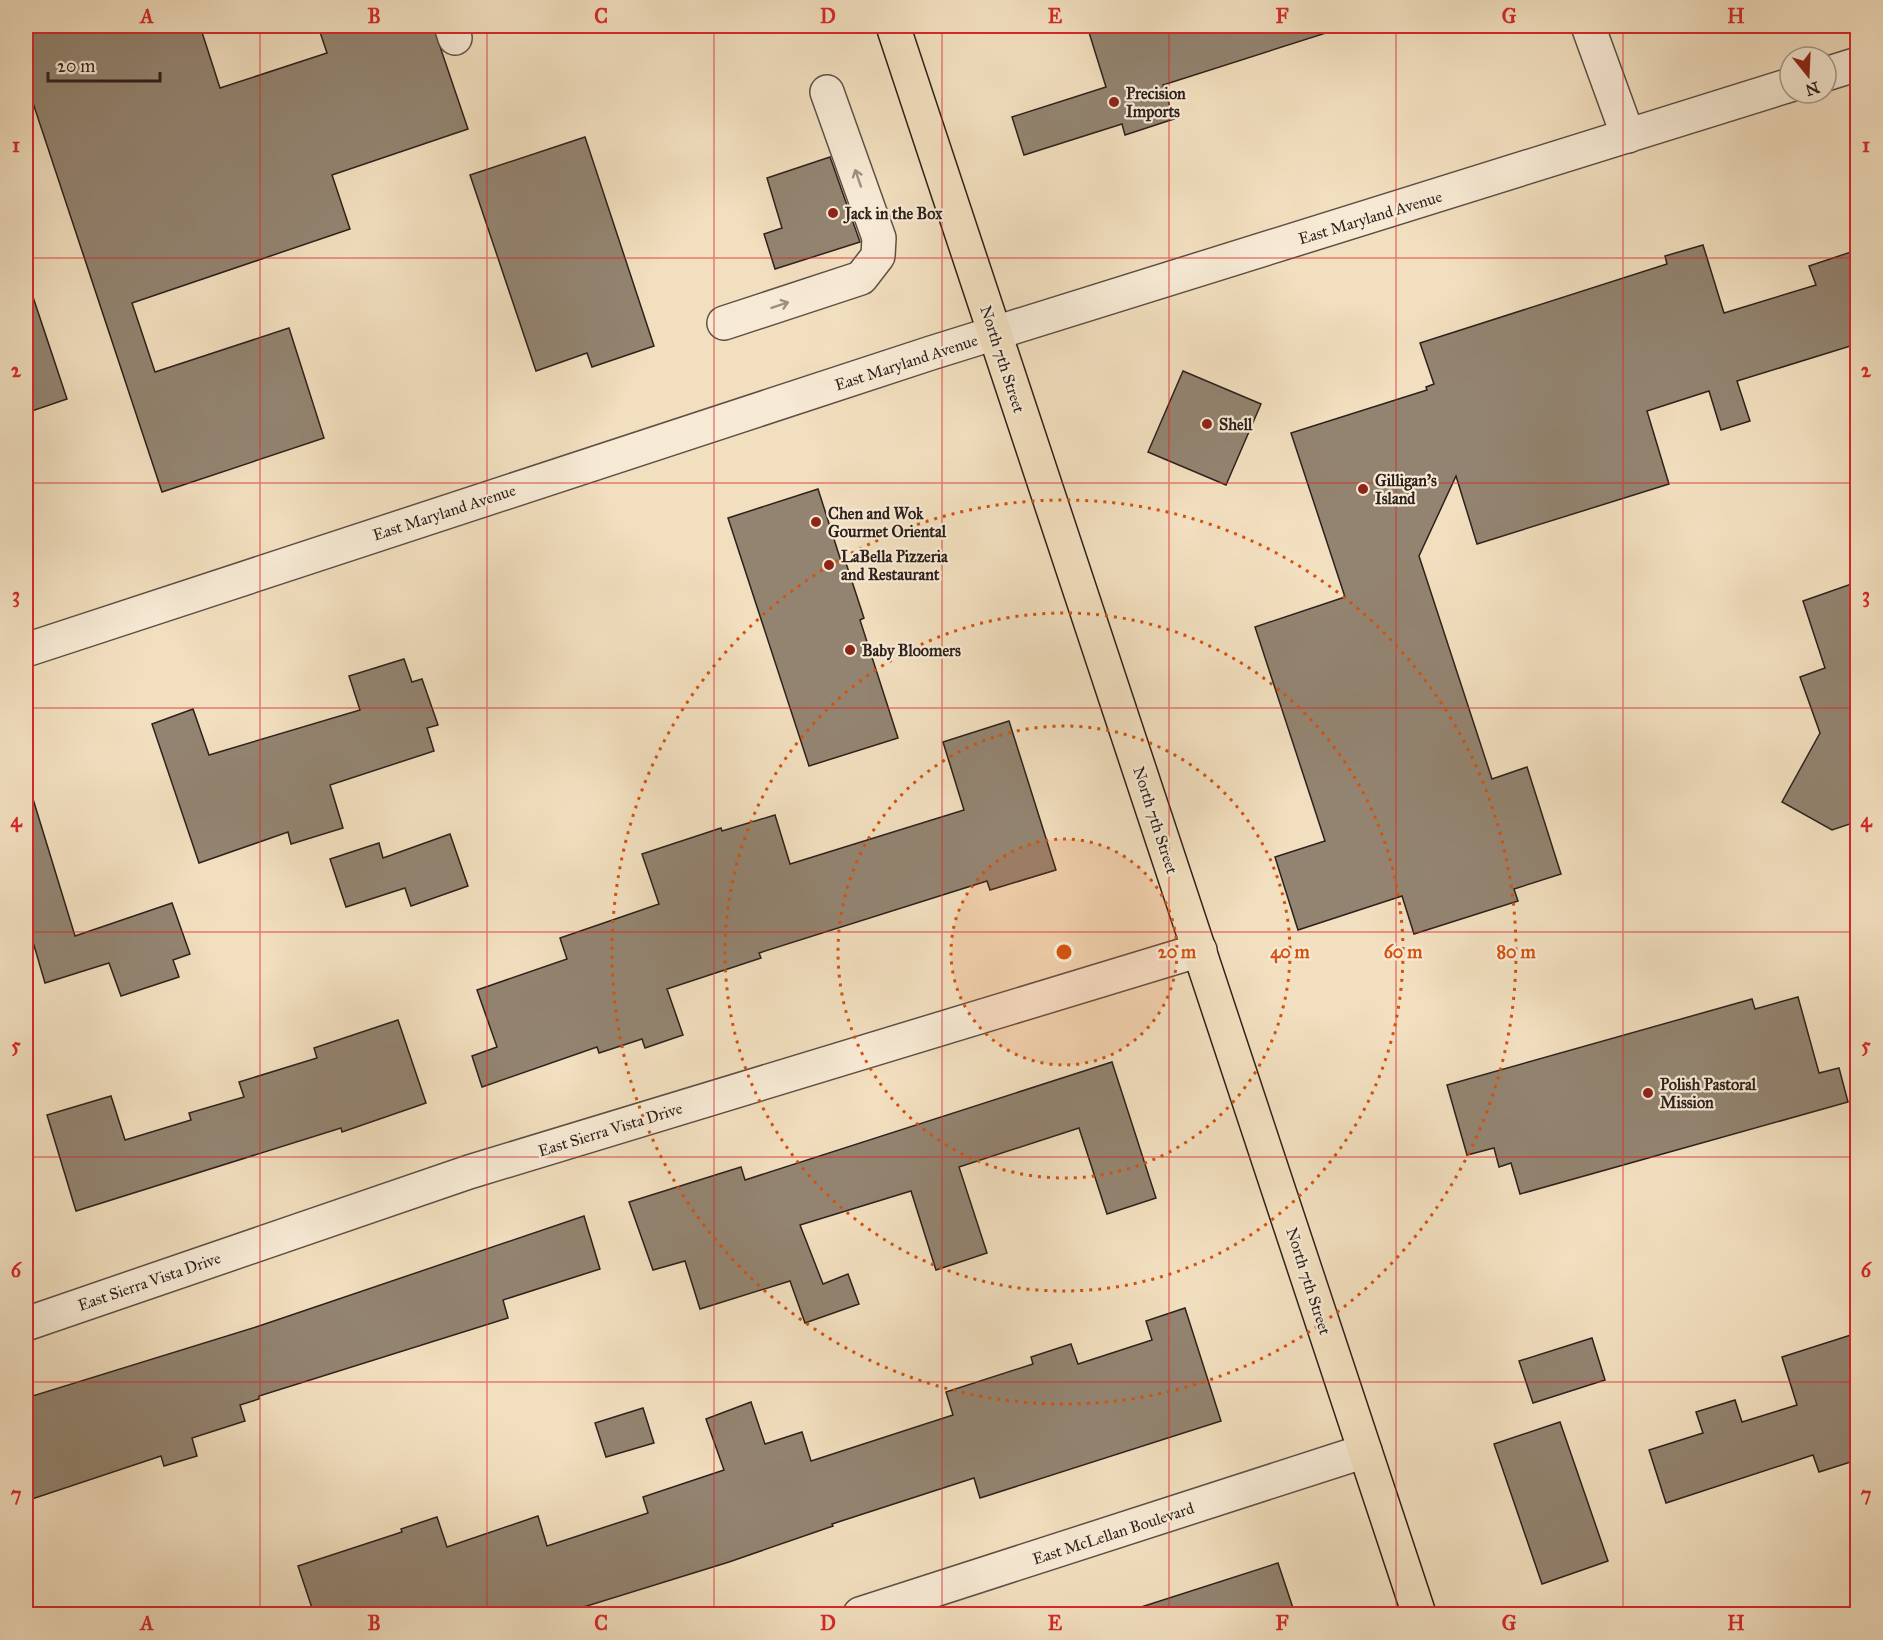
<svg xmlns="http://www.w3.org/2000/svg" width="1883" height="1640" font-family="'IM FELL Great Primer',serif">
  <rect width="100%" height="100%" fill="#f2dfbf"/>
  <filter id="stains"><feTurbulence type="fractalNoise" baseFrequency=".00333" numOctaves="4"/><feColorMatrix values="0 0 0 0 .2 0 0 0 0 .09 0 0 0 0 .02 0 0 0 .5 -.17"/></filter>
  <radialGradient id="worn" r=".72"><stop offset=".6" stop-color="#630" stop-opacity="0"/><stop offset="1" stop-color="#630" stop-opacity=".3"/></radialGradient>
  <!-- building -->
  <g fill="#938471" stroke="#2d211c" stroke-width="1.5">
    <path d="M 26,26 L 200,26 L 220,88 L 327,53 L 318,26 L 433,26 L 468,129 L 332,175 L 350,229 L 132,303 L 155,372 L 289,328 L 324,438 L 162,492 L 26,82 Z"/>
    <path d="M 1087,26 L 1328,26 L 1329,32 L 1163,85 L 1174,119 L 1125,135 L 1122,124 L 1024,155 L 1012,117 L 1106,87 Z"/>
    <path d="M 585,137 L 654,346 L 592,367 L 587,353 L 536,371 L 470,175 Z"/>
    <path d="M 830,157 L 860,242 L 775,269 L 764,234 L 782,228 L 767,178 Z"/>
    <path d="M 1703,245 L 1724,313 L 1816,285 L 1809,266 L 1857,250 L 1857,344 L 1737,381 L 1750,421 L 1721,430 L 1709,391 L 1647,411 L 1669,484 L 1477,544 L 1456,476 L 1419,556 L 1492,779 L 1527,767 L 1561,874 L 1514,889 L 1518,901 L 1414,934 L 1402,896 L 1298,930 L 1275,857 L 1325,841 L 1255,627 L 1345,597 L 1291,433 L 1427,390 L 1426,387 L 1434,384 L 1420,343 L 1667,264 L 1665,256 Z"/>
    <path d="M 31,291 L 67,399 L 26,413 L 26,292 Z"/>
    <path d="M 1183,371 L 1261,404 L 1226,485 L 1148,452 Z"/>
    <path d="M 818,489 L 841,561 L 845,560 L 864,618 L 860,620 L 898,738 L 809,766 L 728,518 Z"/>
    <path d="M 1857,582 L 1857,814 L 1853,823 L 1832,830 L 1782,802 L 1820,733 L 1800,677 L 1825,668 L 1803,601 Z"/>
    <path d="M 404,659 L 412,682 L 422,679 L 438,725 L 427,728 L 434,751 L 330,785 L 343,828 L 291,844 L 288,832 L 199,863 L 152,724 L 193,709 L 209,755 L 360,710 L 349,676 Z"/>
    <path d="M 1009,721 L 1056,870 L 990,890 L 987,881 L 759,953 L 761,958 L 667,989 L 683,1035 L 645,1048 L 642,1039 L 599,1053 L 597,1047 L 482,1087 L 472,1056 L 497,1047 L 477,990 L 567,959 L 560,938 L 659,904 L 642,854 L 721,828 L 722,831 L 775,815 L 790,864 L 964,810 L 943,742 Z"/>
    <path d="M 33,799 L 75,936 L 172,903 L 190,954 L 173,960 L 179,977 L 121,996 L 109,963 L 45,983 L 26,918 L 26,800 Z"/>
    <path d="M 450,834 L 468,886 L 411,906 L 405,888 L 346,907 L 330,859 L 379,843 L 383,858 Z"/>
    <path d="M 1798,997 L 1819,1073 L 1839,1068 L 1848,1102 L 1520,1194 L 1511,1163 L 1499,1167 L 1494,1148 L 1467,1155 L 1447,1085 L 1752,999 L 1755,1009 Z"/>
    <path d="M 398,1020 L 426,1103 L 342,1132 L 341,1128 L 76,1211 L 47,1115 L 111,1096 L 125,1140 L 191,1120 L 189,1113 L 244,1097 L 239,1082 L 317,1058 L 314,1048 Z"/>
    <path d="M 1112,1062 L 1156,1198 L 1107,1214 L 1079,1128 L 959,1167 L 987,1253 L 936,1270 L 911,1191 L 800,1225 L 823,1284 L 848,1274 L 859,1304 L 805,1323 L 790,1281 L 700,1309 L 685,1261 L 653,1270 L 629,1202 L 741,1167 L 745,1180 Z"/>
    <path d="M 584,1216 L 600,1269 L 503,1300 L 508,1318 L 259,1396 L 259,1399 L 240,1405 L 245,1421 L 192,1438 L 197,1456 L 164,1466 L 161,1456 L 26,1501 L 26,1398 L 259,1326 Z"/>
    <path d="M 1185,1308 L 1221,1421 L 980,1498 L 974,1478 L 832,1524 L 833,1526 L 729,1562 L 561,1614 L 314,1614 L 298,1566 L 402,1532 L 401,1529 L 437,1517 L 447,1547 L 538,1516 L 547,1546 L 648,1513 L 643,1497 L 724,1470 L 706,1419 L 751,1402 L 765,1444 L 802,1432 L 811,1461 L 953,1415 L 946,1392 L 1033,1364 L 1031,1357 L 1071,1344 L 1078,1364 L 1152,1340 L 1146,1321 Z"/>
    <path d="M 1857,1333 L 1857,1460 L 1819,1472 L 1813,1455 L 1666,1503 L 1649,1450 L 1703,1433 L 1696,1412 L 1735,1400 L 1742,1422 L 1797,1405 L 1782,1357 Z"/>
    <path d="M 1592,1338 L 1605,1380 L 1533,1403 L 1519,1361 Z"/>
    <path d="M 643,1408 L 654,1443 L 606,1457 L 595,1423 Z"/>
    <path d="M 1560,1422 L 1608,1561 L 1542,1584 L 1494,1444 Z"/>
    <path d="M 1278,1563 L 1295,1614 L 1139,1614 L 1138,1608 Z"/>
  </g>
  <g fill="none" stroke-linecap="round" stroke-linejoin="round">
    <!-- minor casing -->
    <g stroke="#5e5045" stroke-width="36">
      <g id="minor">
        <path d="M 451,26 L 455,38"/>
        <path d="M 1588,26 L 1628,136"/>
        <path d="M 1826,74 L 1858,64"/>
        <path d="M 724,323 L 861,278 L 878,256 L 879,238 L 827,92"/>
        <path d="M 26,650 L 931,353 L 1790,85"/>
        <path d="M 26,1324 L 469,1172 L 1200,950"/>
        <path d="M 860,1614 L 1365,1451"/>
      </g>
    </g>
    <!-- major casing -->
    <g stroke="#2d211c" stroke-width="36">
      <path id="major" d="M 893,26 L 1419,1614"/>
    </g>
    <!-- minor -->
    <use href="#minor" stroke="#f7ead5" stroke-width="33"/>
    <!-- major -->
    <use href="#major" stroke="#f2dfbf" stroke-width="33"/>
  </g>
  <!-- one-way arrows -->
  <defs><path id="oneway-shaft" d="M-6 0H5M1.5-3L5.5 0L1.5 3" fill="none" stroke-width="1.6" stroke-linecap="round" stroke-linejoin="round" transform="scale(1.5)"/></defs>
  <g stroke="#9c9082">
    <use href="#oneway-shaft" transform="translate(858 178) rotate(-109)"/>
    <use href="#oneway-shaft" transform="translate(780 305) rotate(-18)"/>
  </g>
  <!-- grid -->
  <path fill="none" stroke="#d62828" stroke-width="1.5" stroke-opacity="0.55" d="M 260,26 L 260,1614M 487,26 L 487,1614M 714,26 L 714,1614M 942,26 L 942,1614M 1169,26 L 1169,1614M 1396,26 L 1396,1614M 1623,26 L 1623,1614M 26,258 L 1858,258M 26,483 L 1858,483M 26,708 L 1858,708M 26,932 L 1858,932M 26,1157 L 1858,1157M 26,1382 L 1858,1382"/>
  <!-- distance rings -->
  <circle cx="1064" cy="952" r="113" fill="#d5530e" fill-opacity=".12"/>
  <g fill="none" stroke="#d5530e" stroke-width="3" stroke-dasharray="3 6">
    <circle cx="1064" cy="952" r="113"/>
    <circle cx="1064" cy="952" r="226"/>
    <circle cx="1064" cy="952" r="339"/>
    <circle cx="1064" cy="952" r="452"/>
  </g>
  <!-- markers -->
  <g fill="#8f2418" stroke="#f7ead5" stroke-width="2">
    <circle cx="1114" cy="102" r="6"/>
    <circle cx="833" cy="213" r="6"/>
    <circle cx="1207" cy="424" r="6"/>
    <circle cx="1363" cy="489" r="6"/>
    <circle cx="816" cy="522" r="6"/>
    <circle cx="829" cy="565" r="6"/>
    <circle cx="850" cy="650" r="6"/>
    <circle cx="1648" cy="1093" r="6"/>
  </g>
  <g text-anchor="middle" stroke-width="4.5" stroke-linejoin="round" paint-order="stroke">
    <!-- poi labels -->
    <g font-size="16" font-weight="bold" fill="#2d211c" stroke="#f7ead5" text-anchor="start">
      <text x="1126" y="99">Precision<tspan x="1126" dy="18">Imports</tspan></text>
      <text x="845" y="219">Jack in the Box</text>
      <text x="1219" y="430">Shell</text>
      <text x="1375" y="486">Gilligan's<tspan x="1375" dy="18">Island</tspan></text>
      <text x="828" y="519">Chen and Wok<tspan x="828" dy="18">Gourmet Oriental</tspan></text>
      <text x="841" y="562">LaBella Pizzeria<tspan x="841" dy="18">and Restaurant</tspan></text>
      <text x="862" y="656">Baby Bloomers</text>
      <text x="1660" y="1090">Polish Pastoral<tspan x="1660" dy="18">Mission</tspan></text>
    </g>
    <!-- street labels -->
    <g font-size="16" fill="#2d211c" stroke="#f7ead5">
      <text transform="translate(1370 217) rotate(-17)" y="6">East Maryland Avenue</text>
      <text transform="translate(1003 359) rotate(72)" y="6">North 7th Street</text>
      <text transform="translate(906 362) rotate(-18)" y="6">East Maryland Avenue</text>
      <text transform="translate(444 512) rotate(-18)" y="6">East Maryland Avenue</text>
      <text transform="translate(1156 820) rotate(72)" y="6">North 7th Street</text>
      <text transform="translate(610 1129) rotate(-17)" y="6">East Sierra Vista Drive</text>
      <text transform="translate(149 1281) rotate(-19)" y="6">East Sierra Vista Drive</text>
      <text transform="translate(1309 1281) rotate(72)" y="6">North 7th Street</text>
      <text transform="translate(1113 1533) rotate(-18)" y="6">East McLellan Boulevard</text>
    </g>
  </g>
  <circle cx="1064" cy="952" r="9" fill="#d5530e" stroke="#f7ead5" stroke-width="3"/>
  <g font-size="18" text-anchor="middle" font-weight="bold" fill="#d5530e" stroke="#f7ead5" stroke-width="4.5" stroke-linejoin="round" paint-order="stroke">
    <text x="1177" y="958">20 m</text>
    <text x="1290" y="958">40 m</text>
    <text x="1403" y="958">60 m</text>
    <text x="1516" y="958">80 m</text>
  </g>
  <!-- margin -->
  <rect width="1883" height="1640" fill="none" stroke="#f2dfbf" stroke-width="66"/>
  <!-- north arrow -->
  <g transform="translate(1808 75) rotate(162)"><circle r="28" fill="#f7ead5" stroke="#a69a8b" stroke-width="1.5"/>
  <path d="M0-4.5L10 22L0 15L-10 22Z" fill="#8f2418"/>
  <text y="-9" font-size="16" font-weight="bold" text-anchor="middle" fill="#2d211c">N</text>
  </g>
  <!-- scale -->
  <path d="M48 72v9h112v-9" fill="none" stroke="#2d211c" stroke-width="3"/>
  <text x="57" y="72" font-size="18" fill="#2d211c" stroke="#f7ead5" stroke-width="4.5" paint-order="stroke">20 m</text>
  <rect x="33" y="33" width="1817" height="1574" fill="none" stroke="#d62828" stroke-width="2"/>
  <g font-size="20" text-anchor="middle" font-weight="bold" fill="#d62828">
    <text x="147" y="23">A</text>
    <text x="374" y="23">B</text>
    <text x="601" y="23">C</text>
    <text x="828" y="23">D</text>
    <text x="1055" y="23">E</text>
    <text x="1282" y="23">F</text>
    <text x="1509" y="23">G</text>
    <text x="1736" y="23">H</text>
    <text x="16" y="152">1</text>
    <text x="1866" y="152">1</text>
    <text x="16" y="377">2</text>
    <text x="1866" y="377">2</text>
    <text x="16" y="602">3</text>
    <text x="1866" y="602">3</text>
    <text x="16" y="827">4</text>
    <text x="1866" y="827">4</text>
    <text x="16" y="1052">5</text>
    <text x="1866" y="1052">5</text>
    <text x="16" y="1277">6</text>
    <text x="1866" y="1277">6</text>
    <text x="16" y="1501">7</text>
    <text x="1866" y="1501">7</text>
    <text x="147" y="1630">A</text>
    <text x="374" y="1630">B</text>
    <text x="601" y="1630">C</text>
    <text x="828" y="1630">D</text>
    <text x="1055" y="1630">E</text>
    <text x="1282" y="1630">F</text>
    <text x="1509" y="1630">G</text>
    <text x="1736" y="1630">H</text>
  </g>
  <rect width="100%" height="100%" filter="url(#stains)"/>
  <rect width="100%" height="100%" fill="url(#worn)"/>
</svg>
